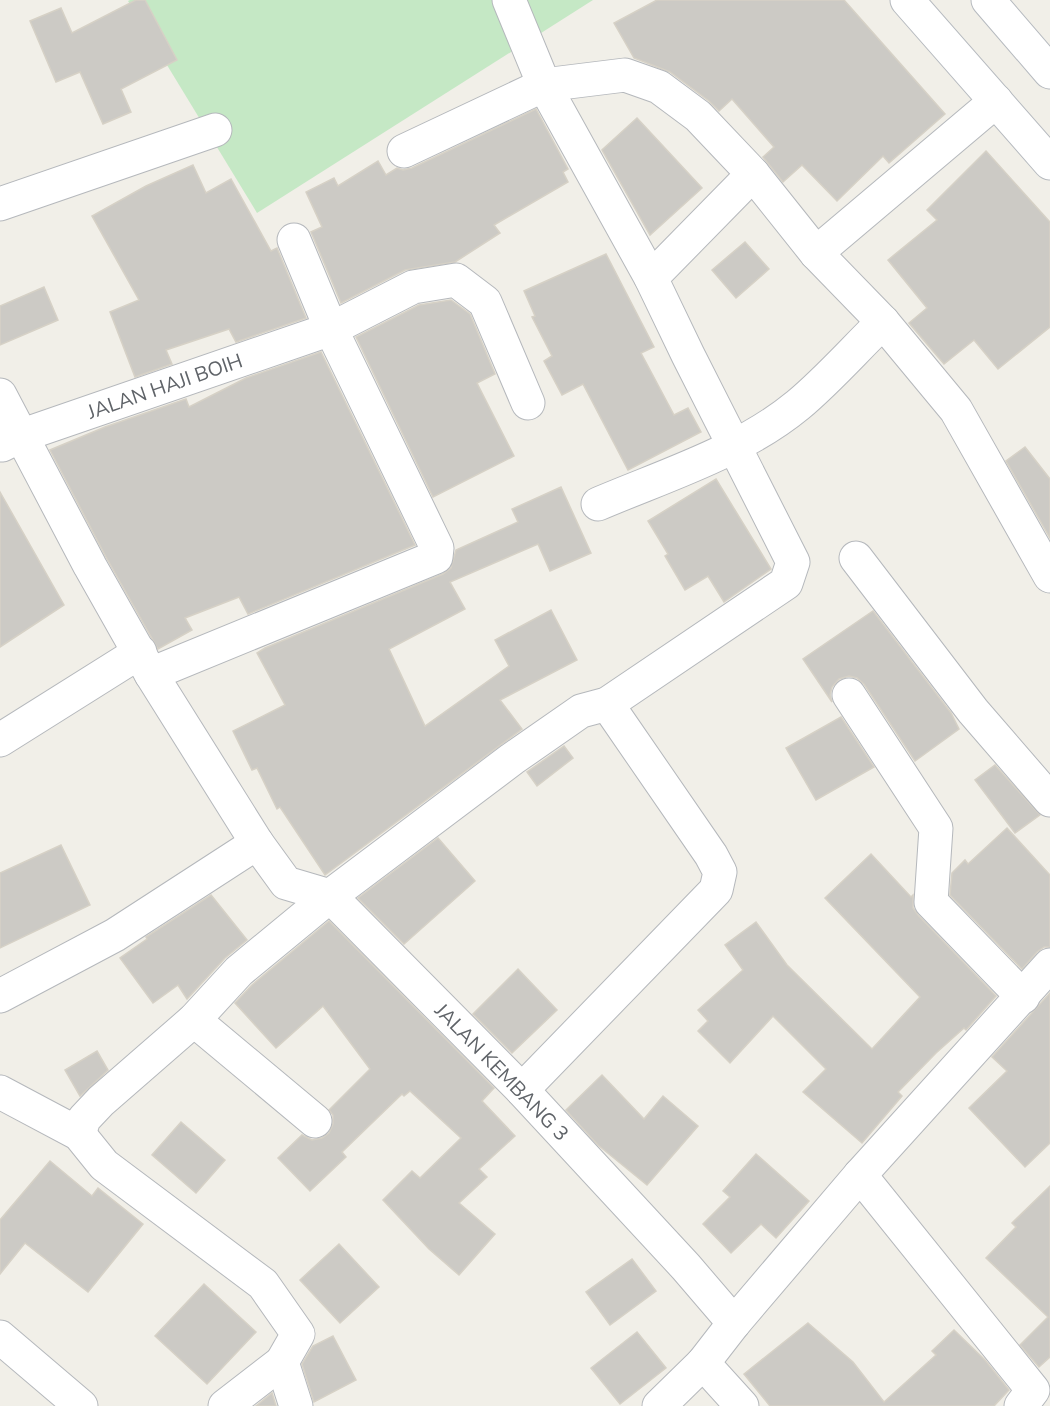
<svg xmlns="http://www.w3.org/2000/svg" width="1050" height="1406" font-family="'Nunito Sans',sans-serif">
  <rect width="100%" height="100%" fill="#f1efe8"/>
  <!-- green -->
  <path fill="#c5e8c5" d="M 130,0 L 593,0 L 257,213 L 128,1 Z"/>
  <!-- building -->
  <g fill="#cccac5" stroke="#d6d1c6" stroke-width="1.5">
    <path d="M 136,0 L 145,0 L 177,60 L 121,89 L 131,112 L 103,124 L 80,72 L 56,82 L 30,21 L 61,8 L 72,33 Z"/>
    <path d="M 657,0 L 844,0 L 945,114 L 889,163 L 883,156 L 837,201 L 802,165 L 783,182 L 763,157 L 774,147 L 732,99 L 719,111 L 709,101 L 670,72 L 634,58 L 614,23 Z"/>
    <path d="M 536,109 L 568,169 L 563,172 L 568,182 L 494,225 L 500,233 L 455,262 L 405,270 L 341,303 L 311,232 L 322,227 L 306,192 L 334,178 L 338,186 L 378,161 L 386,175 L 397,168 L 403,170 L 412,168 Z"/>
    <path d="M 637,118 L 702,188 L 650,235 L 602,150 Z"/>
    <path d="M 986,151 L 1050,222 L 1050,327 L 998,369 L 974,340 L 944,364 L 909,323 L 927,308 L 888,260 L 937,220 L 927,210 Z"/>
    <path d="M 193,165 L 206,193 L 231,179 L 271,251 L 277,248 L 306,318 L 236,342 L 229,329 L 166,350 L 172,364 L 135,377 L 110,312 L 139,300 L 92,216 L 146,186 Z"/>
    <path d="M 745,242 L 769,269 L 736,298 L 712,270 Z"/>
    <path d="M 606,254 L 654,347 L 641,353 L 674,415 L 688,408 L 701,432 L 628,470 L 583,384 L 562,395 L 544,361 L 552,356 L 532,317 L 535,316 L 524,291 Z"/>
    <path d="M 44,287 L 58,320 L 0,345 L 0,306 Z"/>
    <path d="M 451,300 L 470,314 L 495,374 L 477,383 L 514,456 L 433,497 L 356,337 L 419,305 Z"/>
    <path d="M 321,352 L 415,545 L 248,614 L 239,597 L 185,618 L 192,630 L 158,649 L 106,557 L 50,450 L 105,427 L 186,399 L 189,407 L 246,378 Z"/>
    <path d="M 1025,447 L 1050,479 L 1050,538 L 1006,461 Z"/>
    <path d="M 716,479 L 771,569 L 724,602 L 708,576 L 685,590 L 665,556 L 668,554 L 648,521 Z"/>
    <path d="M 561,487 L 591,553 L 550,571 L 538,544 L 450,582 L 465,609 L 389,649 L 425,726 L 509,666 L 495,640 L 551,610 L 577,660 L 500,700 L 522,729 L 325,875 L 280,807 L 277,809 L 257,768 L 252,770 L 233,731 L 285,705 L 257,653 L 265,648 L 443,574 L 451,568 L 456,550 L 518,522 L 512,509 Z"/>
    <path d="M 0,492 L 64,605 L 0,647 Z"/>
    <path d="M 873,611 L 951,713 L 959,729 L 915,761 L 864,684 L 857,678 L 849,676 L 839,679 L 832,687 L 830,695 L 832,702 L 803,659 Z"/>
    <path d="M 841,717 L 874,767 L 816,800 L 786,748 Z"/>
    <path d="M 564,746 L 573,758 L 537,786 L 527,772 Z"/>
    <path d="M 995,765 L 1040,815 L 1015,833 L 975,780 Z"/>
    <path d="M 1007,828 L 1050,875 L 1050,947 L 1044,947 L 1037,952 L 1022,969 L 950,895 L 952,873 L 965,860 L 968,864 Z"/>
    <path d="M 438,838 L 475,881 L 404,944 L 358,898 Z"/>
    <path d="M 61,845 L 90,905 L 0,948 L 0,873 Z"/>
    <path d="M 871,854 L 911,897 L 913,895 L 913,908 L 918,915 L 996,996 L 966,1030 L 964,1028 L 936,1053 L 898,1092 L 902,1096 L 862,1143 L 803,1092 L 826,1069 L 773,1016 L 730,1063 L 698,1031 L 708,1021 L 698,1010 L 743,970 L 725,945 L 756,922 L 787,965 L 872,1049 L 920,997 L 825,898 Z"/>
    <path d="M 211,895 L 247,940 L 225,958 L 187,999 L 178,985 L 153,1003 L 120,958 L 147,939 L 146,937 Z"/>
    <path d="M 329,921 L 494,1088 L 482,1101 L 515,1136 L 479,1169 L 487,1177 L 459,1203 L 495,1234 L 459,1275 L 429,1249 L 383,1200 L 412,1171 L 420,1178 L 461,1138 L 410,1091 L 404,1096 L 402,1094 L 342,1152 L 346,1157 L 310,1191 L 278,1158 L 302,1135 L 312,1140 L 322,1138 L 329,1133 L 333,1124 L 333,1115 L 329,1110 L 370,1069 L 323,1006 L 276,1048 L 235,1003 L 252,985 Z"/>
    <path d="M 518,969 L 557,1010 L 512,1053 L 473,1014 Z"/>
    <path d="M 1050,993 L 1050,1143 L 1025,1167 L 969,1108 L 1007,1071 L 992,1057 Z"/>
    <path d="M 97,1051 L 108,1070 L 80,1096 L 65,1070 Z"/>
    <path d="M 602,1075 L 644,1119 L 663,1096 L 698,1126 L 647,1185 L 598,1145 L 566,1110 Z"/>
    <path d="M 181,1122 L 225,1160 L 196,1193 L 152,1155 Z"/>
    <path d="M 756,1154 L 809,1201 L 776,1238 L 761,1224 L 731,1253 L 703,1224 L 730,1197 L 723,1191 Z"/>
    <path d="M 50,1161 L 92,1196 L 98,1188 L 143,1224 L 88,1292 L 25,1243 L 0,1274 L 0,1220 Z"/>
    <path d="M 1050,1186 L 1050,1357 L 1039,1367 L 1020,1345 L 1048,1317 L 986,1258 L 1016,1227 L 1012,1223 Z"/>
    <path d="M 339,1244 L 379,1287 L 340,1323 L 300,1280 Z"/>
    <path d="M 632,1259 L 656,1291 L 610,1325 L 586,1292 Z"/>
    <path d="M 204,1284 L 256,1332 L 207,1384 L 155,1336 Z"/>
    <path d="M 808,1323 L 853,1362 L 884,1402 L 936,1355 L 932,1351 L 954,1330 L 985,1360 L 1009,1390 L 994,1406 L 770,1406 L 744,1374 Z"/>
    <path d="M 637,1332 L 666,1368 L 620,1404 L 591,1368 Z"/>
    <path d="M 333,1336 L 356,1380 L 314,1402 L 302,1364 L 313,1346 Z"/>
    <path d="M 272,1393 L 276,1406 L 256,1406 Z"/>
  </g>
  <g fill="none" stroke-linecap="round" stroke-linejoin="round">
    <!-- minor casing -->
    <g stroke="#b5b8bc" stroke-width="35">
      <g id="minor">
        <path d="M 404,151 L 544,85 L 625,75 L 659,87 L 698,116 L 753,174 L 816,253 L 883,322 L 956,410 L 1050,576"/>
        <path d="M 0,204 L 215,130"/>
        <path d="M 816,253 L 996,101"/>
        <path d="M 651,278 L 753,174"/>
        <path d="M 0,395 L 90,566 L 151,674 L 257,843 L 286,883 L 330,896 L 522,1090 L 686,1267 L 734,1323"/>
        <path d="M 2,445 L 20,436 L 331,329 L 413,287 L 456,280 L 485,302 L 528,403"/>
        <path d="M 598,504 C 666,475 741,452 798,405 C 828,380 855,349 883,322"/>
        <path d="M 856,558 L 973,711 L 1050,800"/>
        <path d="M 151,674 L 436,557 L 437,548 L 331,329 L 294,240"/>
        <path d="M 849,695 L 936,828 L 931,902 L 1023,997"/>
        <path d="M 0,740 L 140,652"/>
        <path d="M 0,996 L 115,935 L 257,843"/>
        <path d="M 194,1020 L 315,1121"/>
        <path d="M 522,1090 L 716,890 L 720,872 L 711,855 L 607,704"/>
        <path d="M 0,1092 L 79,1134 L 104,1165 L 263,1284 L 298,1334 L 282,1362 L 296,1406"/>
        <path d="M 79,1134 L 84,1119 L 101,1101 L 194,1020 L 239,971 L 330,896 L 512,759 L 581,711 L 607,704 L 786,583 L 793,562 L 688,355 L 651,278 L 544,85 L 509,0"/>
        <path d="M 860,1175 L 1033,1390 L 1021,1406"/>
        <path d="M 0,1337 L 81,1406"/>
        <path d="M 703,1363 L 742,1406"/>
        <path d="M 225,1406 L 282,1362"/>
        <path d="M 659,1406 L 703,1363 L 734,1323 L 860,1175 L 1050,965"/>
      </g>
    </g>
    <!-- secondary casing -->
    <g stroke="#b6babf" stroke-width="35">
      <g id="secondary">
        <path d="M 907,0 L 1050,163"/>
        <path d="M 988,0 L 1050,72"/>
      </g>
    </g>
    <!-- minor -->
    <use href="#minor" stroke="#fff" stroke-width="33"/>
    <!-- secondary -->
    <use href="#secondary" stroke="#fff" stroke-width="33"/>
  </g>
  <g text-anchor="middle" stroke-width="4.5" stroke-linejoin="round" paint-order="stroke">
    <!-- street labels -->
    <g font-size="20" fill="#5f6368" stroke="#fff">
      <text transform="translate(165 386) rotate(-19)" y="7">JALAN HAJI BOIH</text>
      <text transform="translate(502 1072) rotate(46)" y="7">JALAN KEMBANG 3</text>
    </g>
  </g>
</svg>
